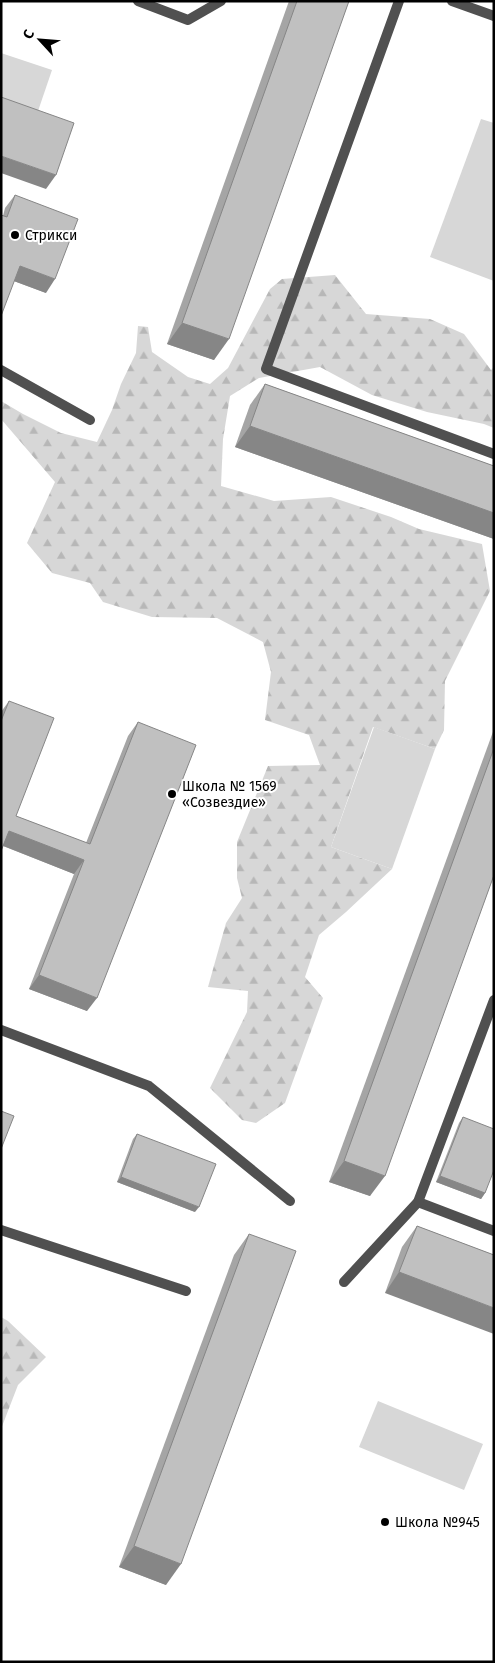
<svg xmlns="http://www.w3.org/2000/svg" width="495" height="1663" font-family="'Fira Sans',sans-serif">
  <defs>
    <pattern id="forest-firs" width="22" height="20" patternUnits="userSpaceOnUse" patternTransform="scale(1.25)"><rect width="22" height="20" fill="#d7d7d7"/><path d="M5 1l3.5 6h-7zM16 11l3.5 6h-7z" fill="#b7b7b7"/></pattern>
  </defs>
  <rect width="100%" height="100%" fill="#fff"/>
  <!-- forest -->
  <g fill="url(#forest-firs)">
    <path d="M 335,275 L 366,314 L 430,319 L 464,334 L 491,370 L 494,367 L 494,428 L 484,424 L 427,412 L 372,395 L 320,367 L 259,378 L 230,396 L 223,439 L 221,486 L 274,501 L 331,497 L 391,517 L 419,529 L 482,544 L 490,591 L 445,681 L 444,730 L 435,749 L 373,727 L 331,847 L 392,869 L 346,912 L 319,935 L 305,977 L 323,998 L 285,1103 L 256,1123 L 242,1120 L 210,1088 L 247,1012 L 248,991 L 208,987 L 226,923 L 242,898 L 237,878 L 237,842 L 268,766 L 320,765 L 309,735 L 265,720 L 271,672 L 263,642 L 217,618 L 152,617 L 103,602 L 90,583 L 52,573 L 27,543 L 55,482 L 1,419 L 1,401 L 23,414 L 61,433 L 97,442 L 112,410 L 121,384 L 136,353 L 138,326 L 148,327 L 152,352 L 188,377 L 210,384 L 228,368 L 270,289 L 282,279 Z"/>
    <path d="M 1,1317 L 8,1321 L 46,1357 L 18,1385 L 1,1429 Z"/>
  </g>
  <!-- park -->
  <g fill="#d7d7d7">
    <path d="M 1,53 L 52,70 L 36,117 L 1,105 Z"/>
    <path d="M 481,119 L 494,123 L 494,281 L 430,257 Z"/>
    <path d="M 374,727 L 435,749 L 392,869 L 331,847 Z"/>
    <path d="M 378,1401 L 483,1444 L 464,1490 L 359,1447 Z"/>
  </g>
  <g fill="none" stroke-linecap="round" stroke-linejoin="round">
    <!-- service -->
    <g stroke="#505050" stroke-width="10">
      <path d="M 138,1 L 188,20 L 221,1"/>
      <path d="M 399,1 L 266,369 L 494,454"/>
      <path d="M 452,1 L 494,16"/>
      <path d="M 1,370 L 90,420"/>
      <path d="M 1,1030 L 149,1086 L 290,1201"/>
      <path d="M 418,1202 L 494,1231"/>
      <path d="M 1,1230 L 186,1291"/>
      <path d="M 344,1282 L 418,1202 L 494,1000"/>
    </g>
  </g>
  <!-- wall -->
  <g fill="#a5a5a5">
    <path d="M 289,1 L 349,1 L 214,360 L 167,344 Z"/>
    <path d="M 15,195 L 46,293 L 14,281 L 3,216 L 5,208 Z"/>
    <path d="M 265,384 L 494,466 L 494,539 L 235,447 L 250,405 Z"/>
    <path d="M 9,701 L 16,816 L 86,843 L 128,736 L 138,722 L 87,1011 L 29,989 L 74,874 L 3,846 L 1,851 L 1,712 Z"/>
    <path d="M 494,729 L 494,875 L 370,1196 L 329,1182 Z"/>
    <path d="M 463,1117 L 485,1193 L 481,1199 L 436,1182 L 459,1123 Z"/>
    <path d="M 137,1134 L 195,1212 L 117,1182 L 133,1139 Z"/>
    <path d="M 417,1226 L 494,1255 L 385,1293 L 402,1247 Z"/>
    <path d="M 249,1234 L 166,1585 L 119,1567 L 234,1255 Z"/>
  </g>
  <!-- shaded-wall -->
  <g fill="#868686">
    <path d="M 1,156 L 56,175 L 46,189 L 1,173 Z"/>
    <path d="M 20,266 L 55,279 L 46,293 L 11,280 Z"/>
    <path d="M 182,323 L 229,339 L 214,360 L 167,344 Z"/>
    <path d="M 250,426 L 494,513 L 494,539 L 235,447 Z"/>
    <path d="M 9,831 L 84,860 L 74,874 L 1,845 Z"/>
    <path d="M 39,975 L 97,998 L 87,1011 L 29,989 Z"/>
    <path d="M 344,1161 L 385,1176 L 370,1196 L 329,1182 Z"/>
    <path d="M 440,1176 L 485,1193 L 481,1199 L 436,1182 Z"/>
    <path d="M 121,1177 L 199,1207 L 195,1212 L 117,1182 Z"/>
    <path d="M 399,1272 L 494,1308 L 494,1334 L 385,1293 Z"/>
    <path d="M 134,1546 L 181,1564 L 166,1585 L 119,1567 Z"/>
  </g>
  <!-- building -->
  <g fill="#c0c0c0" stroke="#868686">
    <path d="M 297,1 L 349,1 L 229,339 L 182,323 Z"/>
    <path d="M 1,97 L 74,123 L 56,175 L 1,156 Z"/>
    <path d="M 15,195 L 78,219 L 55,279 L 20,266 L 1,316 L 1,215 L 7,217 Z"/>
    <path d="M 265,384 L 494,466 L 494,513 L 250,426 Z"/>
    <path d="M 9,701 L 54,718 L 16,816 L 90,844 L 138,722 L 196,745 L 97,998 L 39,975 L 84,860 L 9,831 L 1,851 L 1,721 Z"/>
    <path d="M 494,748 L 494,875 L 385,1176 L 344,1161 Z"/>
    <path d="M 1,1111 L 14,1116 L 1,1149 Z"/>
    <path d="M 463,1117 L 494,1129 L 494,1170 L 485,1193 L 440,1176 Z"/>
    <path d="M 137,1134 L 216,1164 L 199,1207 L 121,1177 Z"/>
    <path d="M 417,1226 L 494,1255 L 494,1308 L 399,1272 Z"/>
    <path d="M 249,1234 L 296,1251 L 181,1564 L 134,1546 Z"/>
  </g>
  <!-- markers -->
  <g fill="#000" stroke="#fff" stroke-width="2">
    <circle cx="15" cy="235" r="5"/>
    <circle cx="172" cy="794" r="5"/>
    <circle cx="385" cy="1522" r="5"/>
  </g>
  <g text-anchor="middle" stroke-width="4" stroke-linejoin="round" paint-order="stroke">
    <!-- poi labels -->
    <g font-size="14" fill="#000" stroke="#fff" text-anchor="start">
      <text x="25" y="240">Стрикси</text>
      <text x="182" y="791">Школа № 1569<tspan x="182" dy="16">«Созвездие»</tspan></text>
      <text x="395" y="1527">Школа №945</text>
    </g>
  </g>
  <!-- border -->
  <rect width="495" height="1663" fill="none" stroke="#000000" stroke-width="5"/>
  <!-- north arrow -->
  <g transform="translate(40 40) rotate(296)" stroke="#ffffff" stroke-width="4" paint-order="stroke">
  <path d="M0-4L9 19L0 12L-9 19Z" fill="#000000"/>
  <text y="-8" font-size="14" font-weight="bold" text-anchor="middle" fill="#000000">С</text>
  </g>
</svg>
